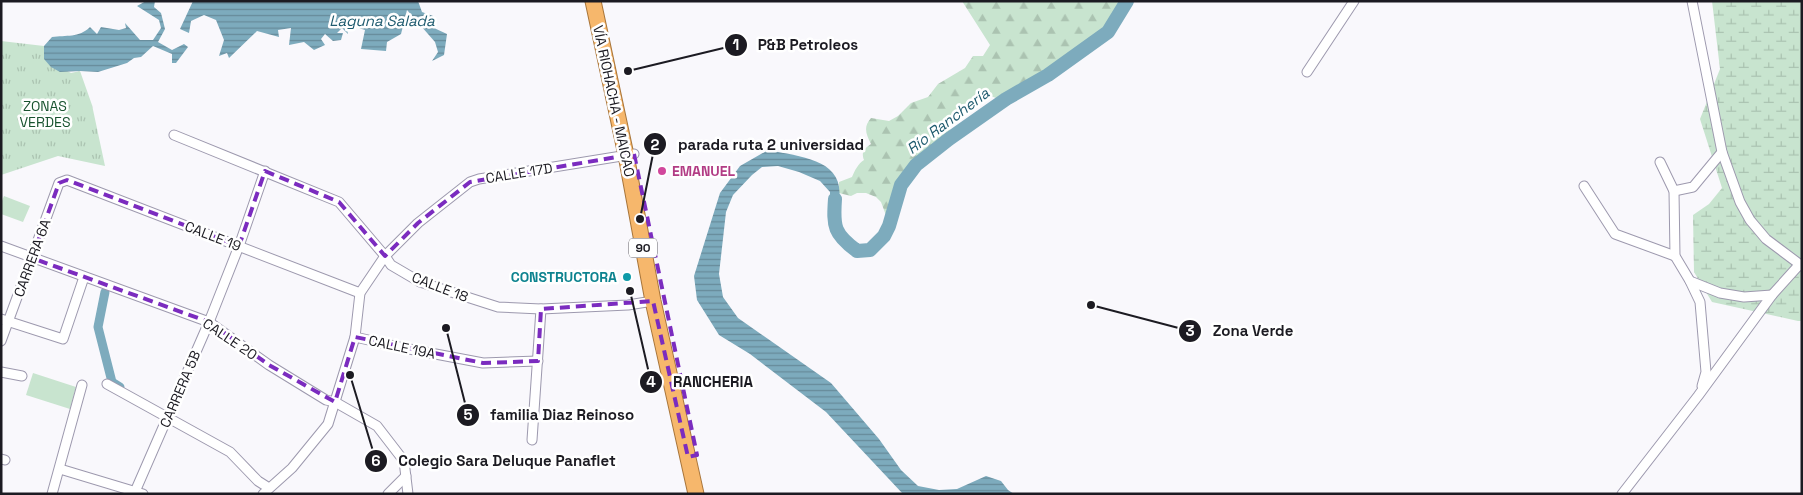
<svg xmlns="http://www.w3.org/2000/svg" width="1803" height="495" font-family="'Space Grotesk',sans-serif">
  <defs>
    <pattern id="forest-firs" width="22" height="20" patternUnits="userSpaceOnUse" patternTransform="scale(1.25)"><rect width="22" height="20" fill="#c8e4cf"/><path d="M5 1l3.5 6h-7zM16 11l3.5 6h-7z" fill="#abc3b1"/></pattern>
    <pattern id="wetland-marsh" width="20" height="14" patternUnits="userSpaceOnUse" patternTransform="scale(1.25)"><rect width="20" height="14" fill="#c8e4cf"/><path d="M1 5h8M5 5V1M11 12h8M15 12V8" fill="none" stroke="#abc3b1"/></pattern>
    <pattern id="park-tufts" width="24" height="20" patternUnits="userSpaceOnUse" patternTransform="scale(1.25)"><rect width="24" height="20" fill="#c8e4cf"/><path d="M3 7l-1-3M5 7V3M7 7l1-3M15 17l-1-3M17 17v-4M19 17l1-3" fill="none" stroke="#abc3b1"/></pattern>
    <pattern id="water-rules" width="6" height="5" patternUnits="userSpaceOnUse" patternTransform="scale(1.25)"><rect width="6" height="5" fill="#7dabbd"/><path d="M0 2.5h6" fill="none" stroke="#668a99"/></pattern>
  </defs>
  <rect width="100%" height="100%" fill="#f9f8fc"/>
  <!-- grass -->
  <g fill="#c8e4cf">
    <path d="M 4,196 L 30,206 L 23,222 L 1,214 L 1,203 Z"/>
    <path d="M 33,373 L 76,387 L 70,409 L 26,395 Z"/>
  </g>
  <!-- forest -->
  <path fill="url(#forest-firs)" d="M 962,1 L 1127,1 L 1108,32 L 1048,75 L 1006,99 L 996,98 L 985,94 C 973,101 944,116 940,128 L 951,125 C 950,128 948,134 946,136 C 941,142 935,144 929,148 C 920,153 905,167 902,177 L 905,179 L 900,186 L 891,219 L 887,218 L 881,202 L 876,197 L 866,193 L 857,193 L 851,196 L 839,193 L 839,182 L 852,177 C 855,170 858,164 864,160 C 861,152 864,149 871,144 C 866,134 863,127 871,118 L 889,121 L 898,116 L 911,103 L 928,97 L 938,84 L 965,68 L 973,56 L 983,56 L 990,45 Z"/>
  <!-- wetland -->
  <path fill="url(#wetland-marsh)" d="M 1712,1 L 1802,1 L 1802,321 L 1798,321 L 1712,302 L 1694,272 L 1693,215 L 1709,204 L 1722,188 L 1700,119 L 1720,69 Z"/>
  <!-- park -->
  <path fill="url(#park-tufts)" d="M 1,41 L 44,46 L 44,59 L 71,73 L 80,71 L 92,105 L 105,166 L 58,156 L 1,175 Z"/>
  <!-- water -->
  <g fill="url(#water-rules)">
    <path d="M 146,1 L 155,1 L 154,7 L 161,13 L 165,29 L 158,42 L 172,50 L 184,44 L 188,47 L 176,63 L 172,63 L 172,54 L 153,46 L 141,57 L 134,58 L 127,63 L 98,72 L 80,71 L 60,72 L 51,67 L 44,59 L 44,46 L 52,37 C 66,35 79,38 90,27 L 97,34 L 101,27 L 119,30 L 126,28 L 125,23 L 140,40 L 153,40 L 161,28 L 159,20 L 137,6 Z"/>
    <path d="M 193,1 L 418,1 L 422,12 L 433,16 L 434,28 L 447,34 L 444,55 L 432,61 L 438,52 L 435,42 L 407,10 L 401,34 L 387,42 L 386,51 L 361,49 L 365,30 L 346,24 L 348,34 L 342,28 L 337,33 L 343,33 L 341,40 L 333,41 L 325,34 L 321,39 L 325,45 L 314,50 L 304,42 L 289,45 L 291,28 L 278,30 L 279,37 L 257,31 L 229,58 L 227,53 L 219,56 L 224,40 L 216,20 L 204,15 L 191,21 L 189,33 L 180,29 Z"/>
    <path d="M 768,150 C 808,158 856,161 834,217 L 830,205 L 830,192 L 820,181 L 799,172 L 778,166 L 762,167 L 752,175 L 733,195 L 726,212 L 719,274 L 723,297 L 738,318 L 831,383 L 879,439 L 901,470 L 918,486 L 939,490 L 957,489 L 986,476 L 1001,481 L 1008,490 L 1014,494 L 903,494 L 826,412 L 750,354 L 719,335 L 697,300 L 694,276 L 720,193 L 740,166 Z"/>
  </g>
  <g fill="none" stroke-linecap="round" stroke-linejoin="round">
    <!-- canal -->
    <path stroke="#7dabbd" stroke-width="9" d="M 105,292 L 98,327 L 112,382 L 120,387"/>
    <!-- river -->
    <path stroke="#7dabbd" stroke-width="14" d="M 835,199 C 833,227 834,234 857,251 L 870,250 L 884,236 L 889,226 L 901,185 L 916,165 L 949,139 L 1006,99 L 1048,75 L 1108,32 L 1127,1"/>
    <!-- minor casing -->
    <g stroke="#9d99ae" stroke-width="11">
      <g id="minor">
        <path d="M 1692,1 L 1722,152 L 1740,202 L 1750,220 L 1766,239 L 1802,266"/>
        <path d="M 1307,72 L 1354,1"/>
        <path d="M 174,135 L 339,202 L 385,256 L 391,265 L 420,282 L 498,307 L 541,309 L 628,305 L 653,301"/>
        <path d="M 1660,162 L 1674,191 L 1675,256 L 1690,281 L 1720,293 L 1744,297 L 1772,295"/>
        <path d="M 1584,186 L 1615,234 L 1675,256"/>
        <path d="M 1674,191 L 1693,187 L 1722,152"/>
        <path d="M 1,246 L 209,322 L 269,365 L 326,400 L 335,402 L 377,426 L 404,461 L 408,494"/>
        <path d="M 1690,281 L 1700,302 L 1706,372 L 1702,386"/>
        <path d="M 1,319 L 63,339 L 84,277"/>
        <path d="M 355,337 L 404,348 L 483,363 L 538,361"/>
        <path d="M 1,341 L 59,183 L 67,180 L 360,293"/>
        <path d="M 1,372 L 22,376"/>
        <path d="M 107,384 L 230,452 L 258,481 L 269,488"/>
        <path d="M 532,440 L 541,309"/>
        <path d="M 1,459 L 5,460"/>
        <path d="M 60,469 L 143,494"/>
        <path d="M 52,494 L 82,385"/>
        <path d="M 134,494 L 209,322 L 239,246 L 265,171"/>
        <path d="M 263,494 L 292,468 L 328,424 L 355,337 L 360,293 L 385,256 L 418,223 L 470,182 L 479,179 L 634,154"/>
        <path d="M 388,494 L 406,476"/>
        <path d="M 1622,494 L 1698,396 L 1772,295 L 1799,265"/>
      </g>
    </g>
    <!-- trunk casing -->
    <g stroke="#a8753a" stroke-width="17">
      <path id="trunk" d="M 593,1 L 626,155 L 653,301 L 696,494"/>
    </g>
    <!-- minor -->
    <use href="#minor" stroke="#fff" stroke-width="9"/>
    <!-- trunk -->
    <use href="#trunk" stroke="#f6b76c" stroke-width="15"/>
  </g>
  <!-- marked area -->
  <path fill="none" stroke="#7b2cbf" stroke-width="4" stroke-dasharray="10 6" stroke-linejoin="round" d="M 634,154 L 697,455 L 688,457 L 653,301 L 541,309 L 538,361 L 483,363 L 355,337 L 335,402 L 269,365 L 209,322 L 32,258 L 59,183 L 67,180 L 239,246 L 265,171 L 339,202 L 385,256 L 418,223 L 470,182 Z"/>
  <!-- markers -->
  <circle fill="#d1479c" stroke="#fff" stroke-width="2" cx="662" cy="171" r="5"/>
  <circle fill="#0f9aa8" stroke="#fff" stroke-width="2" cx="627" cy="277" r="5"/>
  <g text-anchor="middle" stroke-width="5" stroke-linejoin="round" paint-order="stroke">
    <!-- shield labels -->
    <rect fill="#fff" stroke="#605f64" stroke-width="1" x="629" y="238.5" width="28" height="19" rx="4"/>
    <g font-size="12" font-weight="bold" fill="#1c1b22">
      <text x="643" y="252">90</text>
    </g>
    <!-- street labels -->
    <g font-size="14" fill="#1c1b22" stroke="#fff">
      <text transform="translate(614 101) rotate(78)" y="5">VÍA RIOHACHA - MAICAO</text>
      <text transform="translate(519 173) rotate(-9)" y="5">CALLE 17D</text>
      <text transform="translate(213 236) rotate(21)" y="5">CALLE 19</text>
      <text transform="translate(32 258) rotate(-70)" y="5">CARRERA 6A</text>
      <text transform="translate(440 287) rotate(21)" y="5">CALLE 18</text>
      <text transform="translate(230 339) rotate(34)" y="5">CALLE 20</text>
      <text transform="translate(402 347) rotate(12)" y="5">CALLE 19A</text>
      <text transform="translate(180 389) rotate(-67)" y="5">CARRERA 5B</text>
    </g>
    <!-- park labels -->
    <g font-size="14" fill="#18532f" stroke="#fff">
      <text x="45" y="111">ZONAS<tspan x="45" dy="16">VERDES</tspan></text>
    </g>
    <!-- hotel labels -->
    <g font-size="14" font-weight="bold" fill="#b23c85" stroke="#fff" text-anchor="start">
      <text x="672" y="176">EMANUEL</text>
    </g>
    <!-- culture labels -->
    <g font-size="14" font-weight="bold" fill="#0d838f" stroke="#fff" text-anchor="end">
      <text x="617" y="282">CONSTRUCTORA</text>
    </g>
    <!-- water labels -->
    <g font-size="15" font-style="italic" fill="#1f5b6f" stroke="#fff">
      <text x="382" y="26">Laguna Salada</text>
      <text transform="translate(948 121) rotate(-37)" y="5">Río Ranchería</text>
    </g>
  </g>
  <!-- callouts -->
  <path fill="none" stroke="#1c1b22" stroke-width="2" d="M628 71L736 45M640 219L655 144M1091 305L1190 331M630 291L651 382M446 328L468 415M350 375L376 461"/>
  <g fill="#1c1b22" stroke="#fff" stroke-width="2">
    <circle cx="628" cy="71" r="5"/>
    <circle cx="640" cy="219" r="5"/>
    <circle cx="1091" cy="305" r="5"/>
    <circle cx="630" cy="291" r="5"/>
    <circle cx="446" cy="328" r="5"/>
    <circle cx="350" cy="375" r="5"/>
    <circle cx="736" cy="45" r="12"/>
    <circle cx="655" cy="144" r="12"/>
    <circle cx="1190" cy="331" r="12"/>
    <circle cx="651" cy="382" r="12"/>
    <circle cx="468" cy="415" r="12"/>
    <circle cx="376" cy="461" r="12"/>
  </g>
  <g font-size="15" text-anchor="middle" font-weight="bold" fill="#fff">
    <text x="736" y="50">1</text>
    <text x="655" y="150">2</text>
    <text x="1190" y="336">3</text>
    <text x="651" y="387">4</text>
    <text x="468" y="420">5</text>
    <text x="376" y="466">6</text>
  </g>
  <g font-size="15" text-anchor="middle" font-weight="bold" fill="#1c1b22" stroke="#fff" stroke-width="5" stroke-linejoin="round" paint-order="stroke">
    <text x="808" y="50">P&amp;B Petroleos</text>
    <text x="771" y="150">parada ruta 2 universidad</text>
    <text x="1253" y="336">Zona Verde</text>
    <text x="713" y="387">RANCHERIA</text>
    <text x="562" y="420">familia Diaz Reinoso</text>
    <text x="507" y="466">Colegio Sara Deluque Panaflet</text>
  </g>
  <!-- border -->
  <rect width="1803" height="495" fill="none" stroke="#1c1b22" stroke-width="5"/>
</svg>
